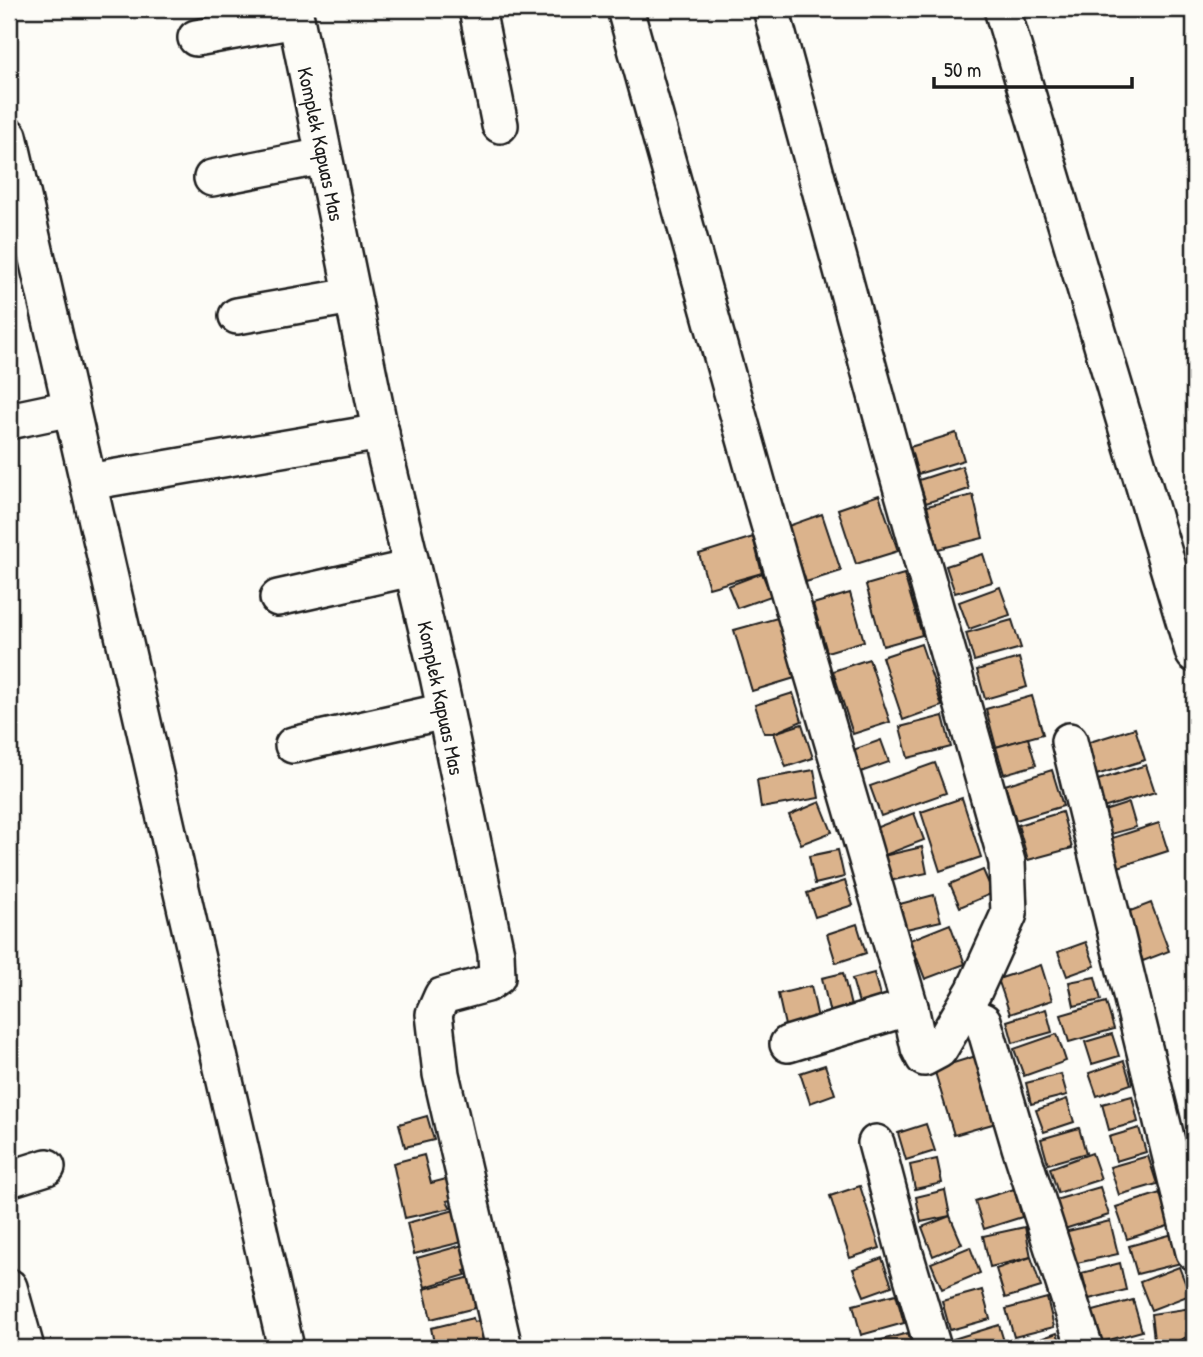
<svg xmlns="http://www.w3.org/2000/svg" width="1203" height="1357" font-family="'Patrick Hand',sans-serif">
	<rect width="100%" height="100%" fill="#fdfcf7"/>
	<filter id="ink" filterUnits="userSpaceOnUse"><feTurbulence type="fractalNoise" baseFrequency=".0143" numOctaves="2"/><feDisplacementMap in="SourceGraphic" scale="14" xChannelSelector="R" yChannelSelector="G"/><feConvolveMatrix kernelMatrix="1 2 1 2 8 2 1 2 1" color-interpolation-filters="sRGB"/></filter>
	<g filter="url(#ink)">
		<!-- building -->
		<g fill="#dbb38c" stroke="#1c1c1c" stroke-width="2">
			<polygon points="956,433 964,460 918,474 910,447"/>
			<polygon points="962,466 969,489 926,503 919,480"/>
			<polygon points="879,495 898,551 856,564 838,509"/>
			<polygon points="973,495 983,538 938,549 927,506"/>
			<polygon points="822,514 841,571 806,582 788,526"/>
			<polygon points="753,537 762,573 709,588 699,554"/>
			<polygon points="983,554 992,582 955,593 946,566"/>
			<polygon points="762,573 771,596 737,608 728,586"/>
			<polygon points="904,574 922,635 883,646 866,585"/>
			<polygon points="1000,587 1010,615 969,629 959,602"/>
			<polygon points="850,593 864,641 827,652 813,604"/>
			<polygon points="781,617 798,677 752,691 734,630"/>
			<polygon points="1012,620 1021,648 974,661 966,633"/>
			<polygon points="921,644 942,706 903,720 882,657"/>
			<polygon points="1019,658 1027,687 985,699 977,670"/>
			<polygon points="869,659 890,722 853,734 833,671"/>
			<polygon points="793,693 802,721 774,733 764,733 755,705"/>
			<polygon points="1032,696 1043,734 996,747 986,709"/>
			<polygon points="943,716 951,747 908,758 900,727"/>
			<polygon points="802,724 813,758 786,767 774,733"/>
			<polygon points="1135,728 1145,760 1090,777 1080,745"/>
			<polygon points="1028,738 1036,765 1004,774 996,747"/>
			<polygon points="881,740 889,762 858,773 850,751"/>
			<polygon points="935,763 946,793 881,816 870,786"/>
			<polygon points="1146,765 1155,792 1103,808 1095,781"/>
			<polygon points="814,770 819,798 761,808 757,780"/>
			<polygon points="1052,770 1063,806 1016,820 1005,785"/>
			<polygon points="962,798 981,857 940,871 921,812"/>
			<polygon points="820,802 832,832 801,844 789,815"/>
			<polygon points="1129,803 1136,827 1104,836 1098,813"/>
			<polygon points="1062,812 1072,848 1028,860 1018,825"/>
			<polygon points="914,813 924,840 885,855 875,828"/>
			<polygon points="1159,823 1168,851 1112,869 1103,841"/>
			<polygon points="922,847 927,873 884,882 879,857"/>
			<polygon points="838,850 844,877 815,884 809,856"/>
			<polygon points="983,870 993,893 960,907 950,884"/>
			<polygon points="845,881 853,905 815,917 807,893"/>
			<polygon points="934,895 941,921 902,930 896,905"/>
			<polygon points="1151,903 1169,951 1143,961 1125,913"/>
			<polygon points="857,924 866,953 836,963 827,934"/>
			<polygon points="950,924 965,964 925,979 910,940"/>
			<polygon points="1086,942 1095,966 1067,976 1058,952"/>
			<polygon points="1041,965 1052,1000 1010,1014 998,979"/>
			<polygon points="843,973 854,1019 832,1023 822,978"/>
			<polygon points="874,973 884,1011 863,1017 852,979"/>
			<polygon points="1095,977 1101,1000 1074,1006 1069,982"/>
			<polygon points="811,986 819,1023 786,1030 778,994"/>
			<polygon points="1106,1002 1114,1029 1069,1042 1061,1015"/>
			<polygon points="1046,1009 1052,1032 1013,1043 1007,1021"/>
			<polygon points="1057,1034 1066,1061 1024,1076 1014,1049"/>
			<polygon points="1112,1034 1119,1056 1092,1064 1085,1042"/>
			<polygon points="976,1056 996,1123 954,1135 934,1069"/>
			<polygon points="1124,1061 1131,1084 1097,1096 1089,1073"/>
			<polygon points="825,1065 835,1094 810,1103 800,1073"/>
			<polygon points="1061,1074 1067,1095 1031,1104 1026,1083"/>
			<polygon points="1132,1096 1138,1122 1109,1130 1102,1104"/>
			<polygon points="1067,1099 1074,1122 1044,1132 1036,1110"/>
			<polygon points="427,1116 434,1140 405,1147 399,1124"/>
			<polygon points="926,1124 935,1151 906,1160 898,1133"/>
			<polygon points="1079,1128 1086,1153 1048,1164 1041,1139"/>
			<polygon points="1139,1128 1146,1152 1116,1161 1109,1137"/>
			<polygon points="1092,1153 1101,1179 1058,1193 1050,1168"/>
			<polygon points="424,1155 431,1183 450,1178 455,1199 447,1201 451,1208 405,1218 393,1163"/>
			<polygon points="1148,1156 1157,1184 1119,1195 1110,1167"/>
			<polygon points="937,1159 942,1183 915,1189 910,1165"/>
			<polygon points="860,1186 880,1248 850,1258 830,1196"/>
			<polygon points="1100,1187 1109,1215 1061,1230 1052,1201"/>
			<polygon points="1014,1189 1022,1217 984,1229 975,1201"/>
			<polygon points="945,1190 950,1216 921,1222 916,1197"/>
			<polygon points="1160,1193 1171,1225 1127,1239 1116,1207"/>
			<polygon points="462,1208 470,1240 414,1254 407,1223"/>
			<polygon points="950,1216 962,1244 933,1256 922,1227"/>
			<polygon points="1110,1221 1118,1254 1072,1264 1064,1232"/>
			<polygon points="1025,1227 1031,1257 990,1267 983,1236"/>
			<polygon points="1173,1234 1181,1263 1137,1274 1129,1246"/>
			<polygon points="470,1243 477,1267 464,1271 466,1275 425,1287 417,1258"/>
			<polygon points="970,1247 980,1273 942,1289 931,1263"/>
			<polygon points="1031,1257 1041,1287 1005,1298 996,1269"/>
			<polygon points="882,1258 892,1286 864,1296 853,1269"/>
			<polygon points="1120,1263 1126,1290 1089,1299 1082,1273"/>
			<polygon points="1179,1267 1190,1295 1151,1310 1140,1282"/>
			<polygon points="479,1275 487,1305 431,1319 424,1289"/>
			<polygon points="982,1290 990,1319 950,1330 942,1301"/>
			<polygon points="896,1294 904,1323 861,1335 853,1305"/>
			<polygon points="1047,1298 1054,1327 1014,1337 1006,1309"/>
			<polygon points="1133,1300 1142,1331 1098,1343 1090,1312"/>
			<polygon points="1191,1308 1194,1316 1194,1334 1162,1348 1155,1348 1151,1314"/>
			<polygon points="473,1318 474,1322 487,1319 487,1348 435,1348 431,1328"/>
			<polygon points="999,1325 1006,1348 950,1348 947,1341"/>
			<polygon points="908,1333 912,1348 867,1348 866,1344"/>
			<polygon points="1057,1333 1063,1348 1021,1348 1020,1346"/>
			<polygon points="1141,1337 1145,1348 1102,1348"/>
		</g>
		<g fill="none" stroke-linecap="round" stroke-linejoin="round">
			<defs>
				<g id="minor">
					<polyline points="294,9 385,454 438,676 496,953 497,977 487,984 442,996 434,1014 441,1074 504,1348"/>
					<polyline points="477,9 500,125"/>
					<polyline points="625,9 764,507 910,1007 919,1048 924,1058 939,1050 974,991 1009,914 1007,862 895,465 771,9"/>
					<polyline points="1002,9 1194,654"/>
					<polyline points="196,38 296,20"/>
					<polyline points="9,136 286,1348"/>
					<polyline points="212,178 324,156"/>
					<polyline points="237,316 352,296"/>
					<polyline points="9,421 71,408"/>
					<polyline points="88,482 381,432"/>
					<polyline points="278,598 412,568"/>
					<polyline points="1069,741 1194,1252"/>
					<polyline points="293,745 445,711"/>
					<polyline points="983,1021 1020,1147 1085,1348"/>
					<polyline points="788,1044 910,1007"/>
					<polyline points="876,1143 906,1257 933,1348"/>
					<polyline points="9,1179 47,1167"/>
					<polyline points="9,1287 26,1348"/>
				</g>
			</defs>
			<!-- minor casing -->
			<use href="#minor" stroke="#1c1c1c" stroke-width="40"/>
			<!-- minor -->
			<use href="#minor" stroke="#fdfcf7" stroke-width="35"/>
		</g>
	</g>
	<g text-anchor="middle" dominant-baseline="central" stroke-width="5" stroke-linejoin="round" paint-order="stroke">
		<!-- street labels -->
		<g font-size="21" fill="#1c1c1c" stroke="#fdfcf7">
			<text transform="translate(321 144) rotate(78)">Komplek Kapuas Mas</text>
			<text transform="translate(441 698) rotate(78)">Komplek Kapuas Mas</text>
		</g>
	</g>
	<!-- margin -->
	<rect width="1203" height="1357" fill="none" stroke="#fdfcf7" stroke-width="35"/>
	<rect x="18" y="18" width="1168" height="1322" fill="none" stroke="#1c1c1c" stroke-width="2.5" filter="url(#ink)"/>
	<!-- scale -->
	<path d="M934 77v10h198v-10" fill="none" stroke="#1c1c1c" stroke-width="3.5"/>
	<text x="944" y="77" font-size="21" fill="#1c1c1c" stroke="#fdfcf7" stroke-width="5" paint-order="stroke">50 m</text>
</svg>
